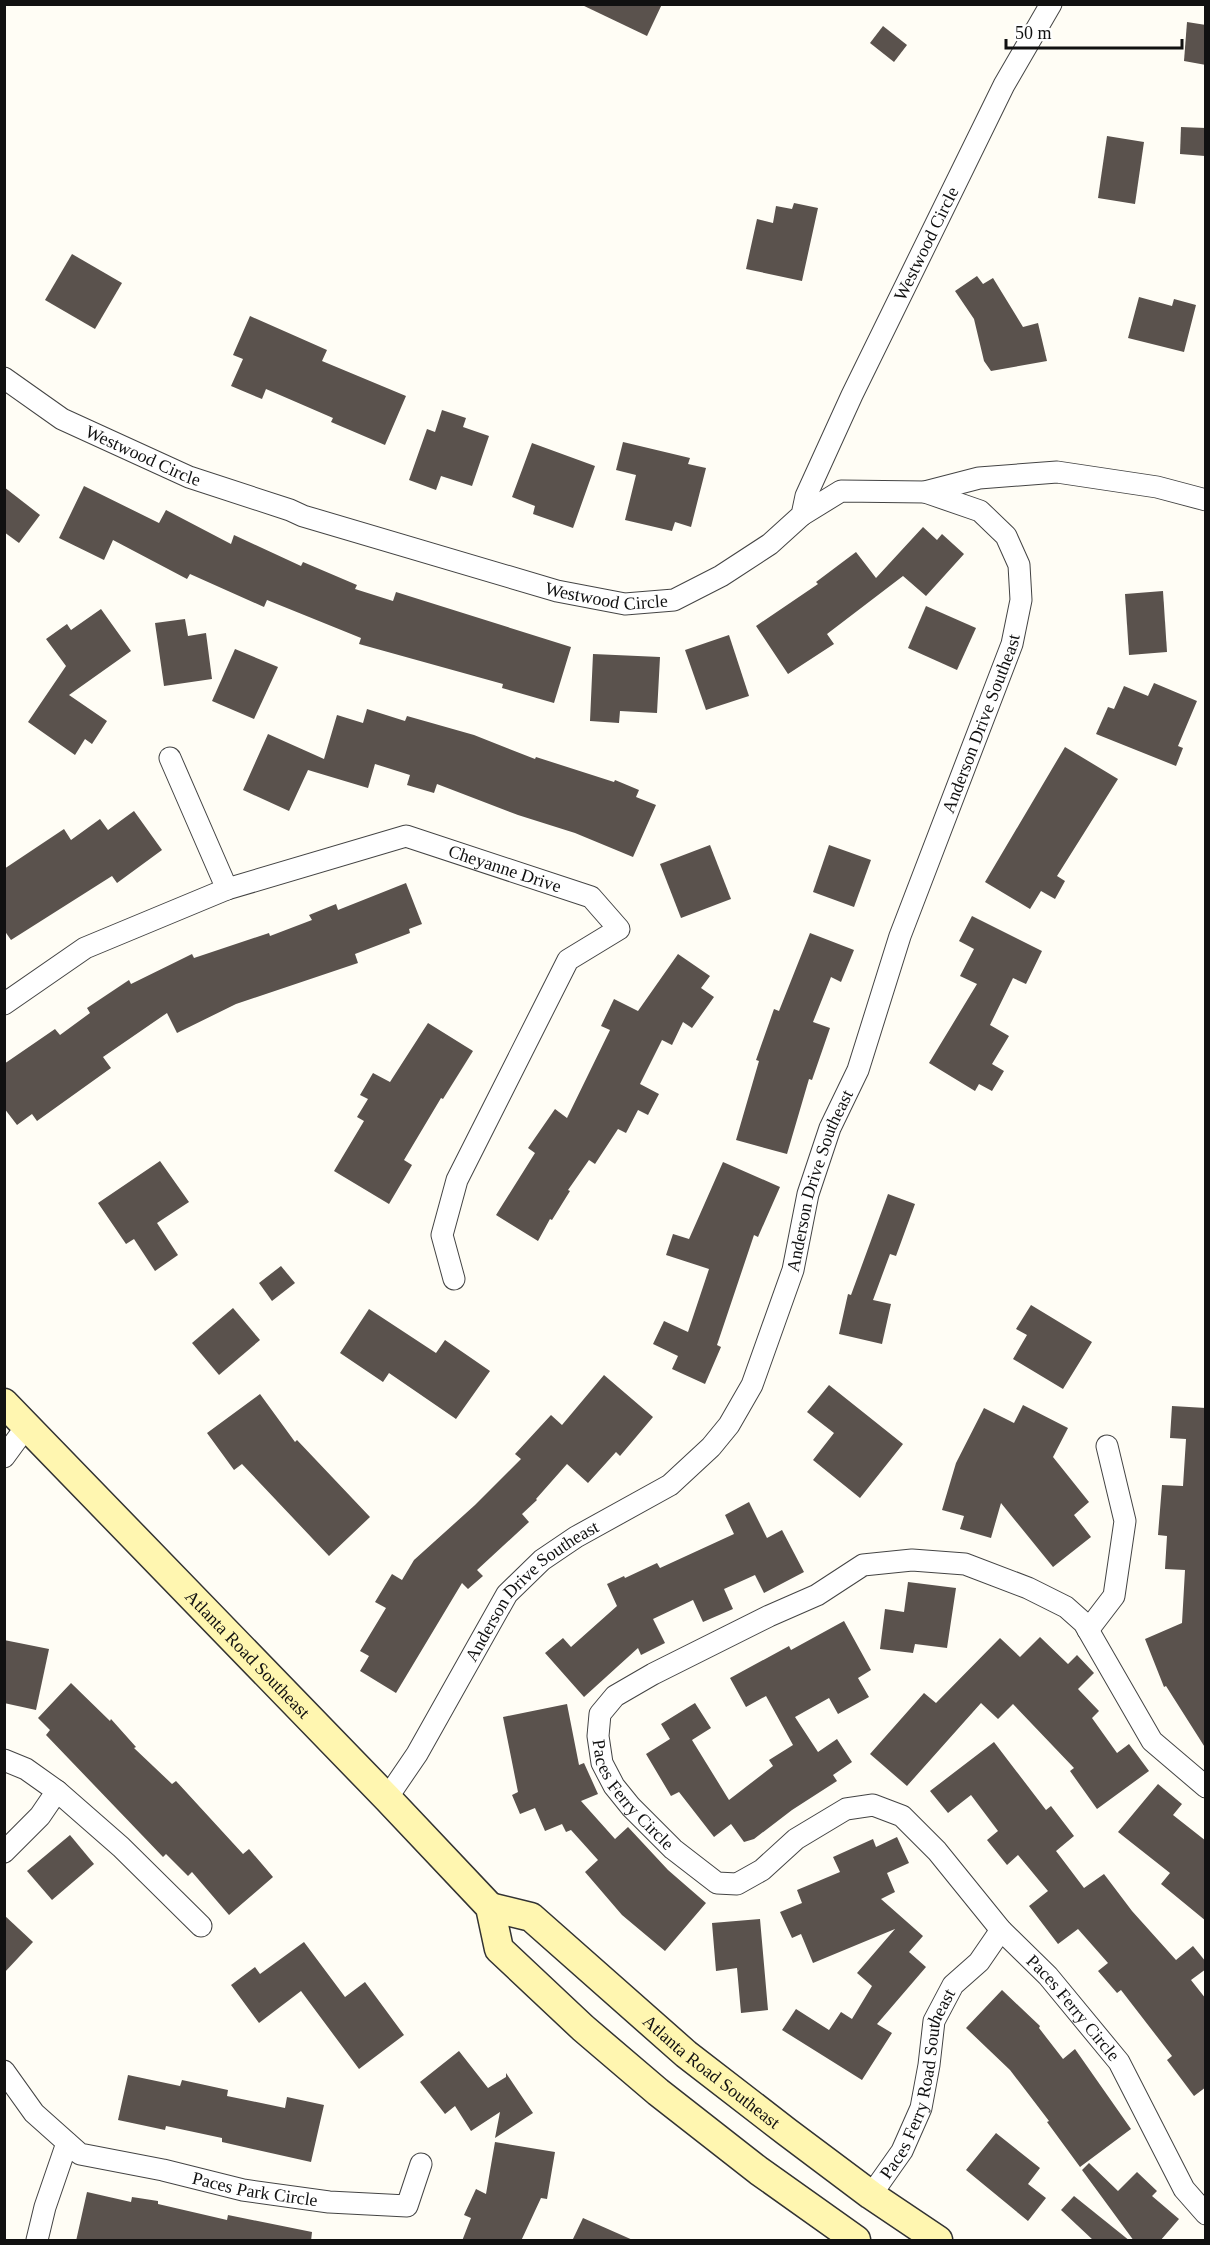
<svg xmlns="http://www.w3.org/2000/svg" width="1210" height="2245" font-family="Georgia,serif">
	<rect width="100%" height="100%" fill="#fffdf5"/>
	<!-- building -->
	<g fill="#5a524d">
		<polygon points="580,4 662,4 647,36"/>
		<polygon points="1187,22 1206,25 1206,65 1184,61"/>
		<polygon points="883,26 907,45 894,62 870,43"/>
		<polygon points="1181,127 1206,128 1205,156 1180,154"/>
		<polygon points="1107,136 1144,142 1135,204 1098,198"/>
		<polygon points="794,203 818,208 802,281 746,269 757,219 773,223 776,206 792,209"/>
		<polygon points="72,254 122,283 95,329 45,300"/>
		<polygon points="977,276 983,284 993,278 1023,327 1038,323 1047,361 991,371 984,361 974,319 955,291"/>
		<polygon points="1139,297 1172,306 1174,299 1196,305 1184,352 1128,338"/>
		<polygon points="250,316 327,350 322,361 406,396 385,445 331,422 333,418 266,389 262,399 231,386 243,359 233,355"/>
		<polygon points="442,410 466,418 463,427 489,436 472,486 441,476 436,490 409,480 427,429 435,432"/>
		<polygon points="623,442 690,458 688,464 706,468 691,527 675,522 672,531 625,520 636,475 616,470"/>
		<polygon points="532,443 595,466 573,528 533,514 535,506 512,497"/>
		<polygon points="84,486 159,523 166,510 231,544 234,535 301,566 303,562 357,585 355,589 393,601 396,592 571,647 554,703 502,688 503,684 359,644 361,638 267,600 264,607 190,574 187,579 113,540 104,560 59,538"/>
		<polygon points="4,487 40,515 19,543 4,532"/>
		<polygon points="923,527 937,540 942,534 964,554 926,596 903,576 827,634 834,644 788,674 756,626 818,584 816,582 856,552 876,578"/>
		<polygon points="1163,591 1167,652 1129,655 1125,594"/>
		<polygon points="926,606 976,628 957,670 908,648"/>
		<polygon points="101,609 131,651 69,695 107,721 92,744 85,739 75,755 28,722 66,666 46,639 67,624 71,630"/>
		<polygon points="185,619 188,636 206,633 212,679 164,686 155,623"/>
		<polygon points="729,635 749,696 706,710 685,650"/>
		<polygon points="235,649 278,667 254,719 212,701"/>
		<polygon points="593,654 660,657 657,713 620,711 619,723 590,721"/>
		<polygon points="1154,683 1197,701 1178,746 1183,748 1176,766 1096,734 1108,707 1114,709 1124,686 1148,696"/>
		<polygon points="367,709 405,721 407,716 474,735 535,759 536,757 614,782 615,780 639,790 636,797 656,805 633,857 575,833 518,815 437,784 434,793 407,785 410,775 375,764 368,788 308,770 289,811 243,790 268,734 324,759 337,715 363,723"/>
		<polygon points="1065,747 1118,779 1057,876 1065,881 1055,899 1041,891 1030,909 985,882"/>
		<polygon points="134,811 162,850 117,883 112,876 11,940 4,930 4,869 64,829 71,840 100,819 108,830"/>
		<polygon points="710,845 731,899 681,918 660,864"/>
		<polygon points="829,845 871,860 854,907 813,892"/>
		<polygon points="406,883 422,924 409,929 410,933 355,954 358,963 236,1004 177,1033 167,1013 103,1057 111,1068 37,1121 32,1114 17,1125 4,1108 4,1064 55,1029 60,1035 90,1013 87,1008 129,980 131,984 192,954 194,958 269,933 270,936 312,920 309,915 336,904 338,910"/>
		<polygon points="972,916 1042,951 1026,984 1013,978 990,1025 1009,1036 992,1064 1004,1071 992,1091 979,1084 975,1091 929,1063 977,984 960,976 974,949 959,941"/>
		<polygon points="810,933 854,950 841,982 831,977 813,1022 830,1028 812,1080 809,1079 787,1154 736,1140 759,1061 756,1060 774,1009 779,1011"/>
		<polygon points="678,954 710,976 701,988 714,997 692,1028 683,1022 672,1045 662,1040 640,1084 659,1094 648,1115 638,1110 626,1133 618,1129 595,1164 589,1160 568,1190 570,1191 552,1220 550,1219 538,1241 496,1215 535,1153 528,1148 555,1109 567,1118 610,1030 601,1026 614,999 638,1011"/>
		<polygon points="428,1023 473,1051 443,1099 441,1098 404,1160 412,1165 389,1204 334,1171 364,1121 357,1117 368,1099 360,1095 373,1073 390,1082"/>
		<polygon points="160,1161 189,1202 157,1223 178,1255 155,1271 134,1239 126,1244 98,1203"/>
		<polygon points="723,1162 780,1187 758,1237 754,1235 717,1345 721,1347 705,1384 672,1369 678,1356 653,1344 664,1321 688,1332 709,1269 666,1255 673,1234 689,1239"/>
		<polygon points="888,1194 915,1204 896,1256 890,1254 873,1300 891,1304 882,1344 839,1334 848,1294 851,1295"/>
		<polygon points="281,1266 295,1283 272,1301 259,1283"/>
		<polygon points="1031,1305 1092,1342 1063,1389 1013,1359 1027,1335 1016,1329"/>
		<polygon points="233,1308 260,1340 219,1375 192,1343"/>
		<polygon points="369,1309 436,1353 445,1340 490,1371 456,1419 389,1373 383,1382 340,1353"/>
		<polygon points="604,1375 653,1417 620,1456 616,1452 588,1483 567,1464 536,1499 537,1500 522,1514 529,1522 477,1570 483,1576 468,1589 462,1583 396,1693 360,1671 369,1656 360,1651 386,1608 375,1602 392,1574 402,1580 414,1560 475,1505 521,1459 515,1454 551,1415 562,1425"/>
		<polygon points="829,1385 903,1444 860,1498 813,1460 834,1433 807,1412"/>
		<polygon points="260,1394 295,1442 297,1440 370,1517 329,1556 242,1464 234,1470 207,1433"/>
		<polygon points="1023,1405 1068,1428 1053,1457 1089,1502 1074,1515 1091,1537 1053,1567 1001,1503 991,1538 960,1529 964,1516 942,1510 956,1463 984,1408 1014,1423"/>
		<polygon points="1172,1406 1206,1408 1206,1749 1166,1686 1164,1687 1145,1639 1182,1623 1185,1570 1165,1569 1167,1536 1158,1535 1162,1485 1183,1486 1186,1439 1170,1438"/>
		<polygon points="749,1502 767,1538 782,1530 804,1572 764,1593 755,1575 724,1589 733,1609 703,1622 693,1600 653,1619 665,1643 641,1655 638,1648 584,1697 545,1653 563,1638 571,1647 617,1606 607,1584 624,1576 625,1578 657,1563 660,1568 734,1534 725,1515"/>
		<polygon points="908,1582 956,1588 947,1648 915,1644 913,1653 880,1649 885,1609 904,1612"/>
		<polygon points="844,1621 871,1670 858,1678 869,1697 838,1714 829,1698 795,1717 818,1752 837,1739 852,1762 833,1775 837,1781 792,1810 754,1839 744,1842 731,1824 714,1837 679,1792 671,1796 646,1754 670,1739 661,1724 695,1703 711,1728 692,1740 729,1800 773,1766 769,1760 793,1745 766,1696 746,1707 730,1678 789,1646 791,1650"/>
		<polygon points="1040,1637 1068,1664 1077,1655 1094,1673 1078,1689 1099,1711 1092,1718 1117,1753 1129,1744 1149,1771 1097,1809 1070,1771 1074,1768 1013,1704 998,1719 981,1703 907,1786 870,1754 924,1693 936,1703 1000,1638 1020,1657"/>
		<polygon points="4,1640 49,1649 36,1710 4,1703"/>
		<polygon points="71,1683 110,1721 111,1719 136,1747 134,1748 172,1784 176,1781 243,1854 249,1849 273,1877 229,1915 192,1872 188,1876 166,1854 163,1857 46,1735 50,1730 38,1718"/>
		<polygon points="567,1704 579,1765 584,1763 598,1794 581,1801 615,1839 628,1827 668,1870 706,1903 665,1951 622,1915 585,1872 598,1860 571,1830 566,1832 562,1824 545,1831 535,1808 520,1814 512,1795 518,1792 503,1717"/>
		<polygon points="994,1742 1046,1810 1051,1806 1074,1836 1056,1851 1084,1888 1104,1874 1132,1911 1176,1960 1193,1946 1206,1962 1206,1969 1191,1980 1206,1999 1206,2087 1194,2096 1167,2060 1172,2056 1121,1990 1117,1993 1098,1971 1108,1963 1078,1929 1058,1944 1029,1906 1048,1891 1018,1855 1007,1865 987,1840 998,1831 971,1795 948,1813 930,1791"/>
		<polygon points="1158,1784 1182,1804 1173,1815 1206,1841 1206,1921 1161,1884 1170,1873 1118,1832"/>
		<polygon points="70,1835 94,1864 52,1900 27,1871"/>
		<polygon points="897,1837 909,1863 887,1873 895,1892 881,1899 923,1936 909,1952 926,1967 877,2024 892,2033 862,2080 782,2030 796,2009 829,2030 841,2012 852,2019 872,1986 857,1973 895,1929 813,1963 801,1934 792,1938 780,1912 802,1903 797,1890 840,1872 833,1857 873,1839 876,1847"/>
		<polygon points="4,1915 33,1942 4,1973"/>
		<polygon points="760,1919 768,2010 741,2013 737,1968 716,1971 712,1923"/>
		<polygon points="304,1942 345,1997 365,1982 404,2035 359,2069 301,1991 259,2023 231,1985 255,1967 260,1974"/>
		<polygon points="1002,1990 1040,2026 1039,2028 1063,2059 1075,2049 1131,2129 1080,2167 1047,2122 1049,2121 1010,2070 966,2028"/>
		<polygon points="459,2051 488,2088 506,2077 506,2073 533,2113 495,2138 500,2112 471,2131 455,2106 445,2114 420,2082"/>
		<polygon points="128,2075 180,2086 182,2080 228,2090 227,2096 285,2108 287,2097 324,2105 311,2162 222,2142 222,2138 166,2126 165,2130 118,2120"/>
		<polygon points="996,2133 1040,2168 1028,2184 1046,2198 1028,2221 966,2170"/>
		<polygon points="495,2142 555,2152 547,2199 541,2198 521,2241 462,2241 471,2218 464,2215 476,2189 486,2194"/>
		<polygon points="1089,2163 1118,2191 1137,2172 1157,2191 1152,2196 1179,2219 1160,2241 1134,2241 1082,2170"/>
		<polygon points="87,2192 131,2202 132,2197 158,2201 158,2204 227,2220 228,2215 312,2232 311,2241 76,2241"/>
		<polygon points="1074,2196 1130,2241 1094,2241 1061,2210"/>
		<polygon points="583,2218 635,2241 572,2241"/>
	</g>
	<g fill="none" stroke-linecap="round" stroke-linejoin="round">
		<defs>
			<g id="minor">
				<path id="s1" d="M4 378 62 419 189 477 290 510 303 516 557 591 625 604 674 600 721 576 770 544 802 515 806 496 852 395 1004 85 1051 4"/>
				<polyline points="802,515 841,491 925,492 979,478 1057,472 1157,487 1206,500"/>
				<polyline points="170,758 227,889"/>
				<path id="s2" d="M4 1004 85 948 227 889 406 836 591 897 619 929 568 960 457 1180 442 1235 454 1279"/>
				<polyline points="4,1457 26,1427"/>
				<polyline points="1088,1630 1114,1596 1125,1521 1107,1446"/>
				<polyline points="4,1760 26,1769 57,1791 40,1816 4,1852"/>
				<path id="s3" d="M1206 1787 1152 1741 1084 1623 1066 1607 1028 1588 965 1564 912 1560 863 1565 817 1595 769 1616 653 1674 615 1696 600 1714 598 1736 602 1763 614 1786 631 1807 673 1849 717 1883 737 1884 762 1870 796 1839 846 1809 873 1805 902 1816 937 1851 1001 1930 1048 1976 1119 2062 1184 2189 1206 2214"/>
				<polyline points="57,1791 121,1847 201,1926"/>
				<path id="s4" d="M387 1798 417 1754 507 1594 542 1560 576 1537 670 1485 711 1447 729 1425 752 1385 793 1270 808 1194 830 1128 858 1070 900 936 1012 644 1021 600 1019 565 1006 536 980 511 925 492"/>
				<path id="s5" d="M4 2071 34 2113 80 2154 163 2170 243 2190 329 2202 407 2206 421 2164"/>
				<path id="s6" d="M871 2195 902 2151 921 2108 929 2065 934 2021 953 1985 979 1962 1001 1930"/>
				<polyline points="37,2240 45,2207 67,2143"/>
			</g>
			<g id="secondary">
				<path id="s7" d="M4 1403 387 1798 490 1907 499 1949 583 2028 658 2092 759 2171 856 2240"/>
				<path id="s8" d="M490 1907 531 1917 686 2054 787 2132 871 2195 938 2240"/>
			</g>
		</defs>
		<!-- minor casing -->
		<use href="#minor" stroke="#444" stroke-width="23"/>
		<!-- secondary casing -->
		<use href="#secondary" stroke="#333" stroke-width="31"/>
		<!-- minor -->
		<use href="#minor" stroke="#fff" stroke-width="21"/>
		<!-- secondary -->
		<use href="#secondary" stroke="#fff6b0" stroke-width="28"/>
	</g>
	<g text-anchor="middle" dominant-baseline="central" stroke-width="6" stroke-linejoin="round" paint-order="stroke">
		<!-- street labels -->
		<g font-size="18" fill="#111" stroke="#fff">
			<text stroke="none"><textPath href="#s1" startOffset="1168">Westwood Circle</textPath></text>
			<text stroke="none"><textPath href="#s1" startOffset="160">Westwood Circle</textPath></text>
			<text stroke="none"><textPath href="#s1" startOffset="646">Westwood Circle</textPath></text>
			<text stroke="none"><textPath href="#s4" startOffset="1266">Anderson Drive Southeast</textPath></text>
			<text stroke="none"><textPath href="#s2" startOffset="543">Cheyanne Drive</textPath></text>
			<text stroke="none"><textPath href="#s4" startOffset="780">Anderson Drive Southeast</textPath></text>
			<text stroke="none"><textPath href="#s4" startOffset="256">Anderson Drive Southeast</textPath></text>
			<text stroke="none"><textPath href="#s7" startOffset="350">Atlanta Road Southeast</textPath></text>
			<text stroke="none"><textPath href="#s3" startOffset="840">Paces Ferry Circle</textPath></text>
			<text stroke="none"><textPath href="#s3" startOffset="1434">Paces Ferry Circle</textPath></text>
			<text stroke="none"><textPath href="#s8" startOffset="280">Atlanta Road Southeast</textPath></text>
			<text stroke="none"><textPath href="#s6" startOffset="123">Paces Ferry Road Southeast</textPath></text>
			<text stroke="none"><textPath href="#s5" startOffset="292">Paces Park Circle</textPath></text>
		</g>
	</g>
	<!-- border -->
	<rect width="1210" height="2245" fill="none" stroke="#111111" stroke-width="12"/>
	<!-- scale -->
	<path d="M1006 39v9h176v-9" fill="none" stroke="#111111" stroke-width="3"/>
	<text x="1015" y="39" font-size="18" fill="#111111" stroke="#ffffff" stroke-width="4.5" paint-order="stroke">50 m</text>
</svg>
